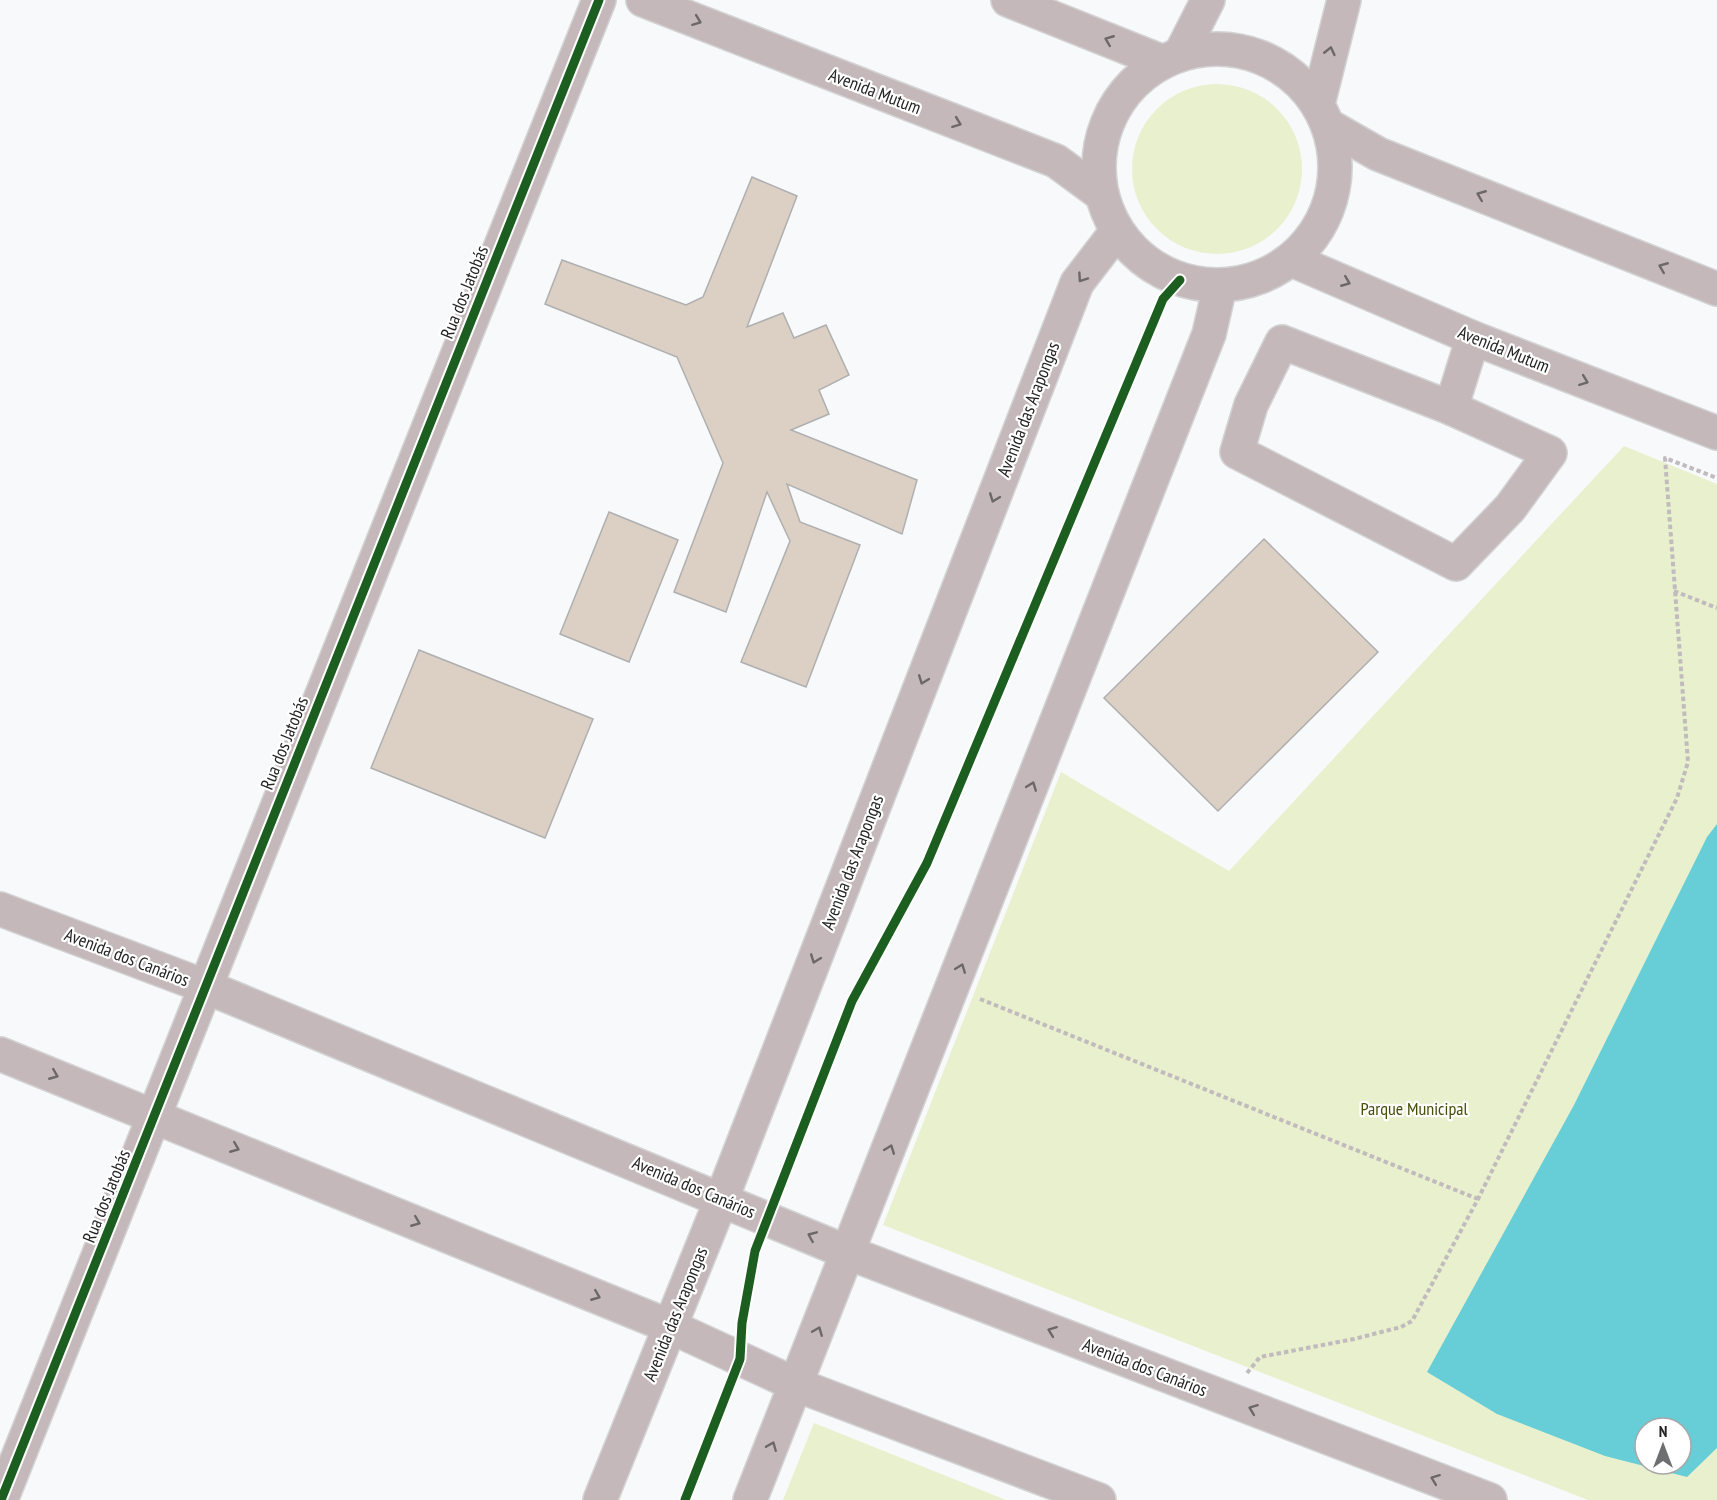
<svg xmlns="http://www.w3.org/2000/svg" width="1717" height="1500" font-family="'PT Sans Narrow',sans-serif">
	<rect width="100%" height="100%" fill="#f8f9fb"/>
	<!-- green -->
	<g fill="#e9f0ce" fill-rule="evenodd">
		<circle cx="1217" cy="169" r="85"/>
		<path d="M1624 446 1717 484V1500H1588L883 1225 1061 772 1229 871ZM1645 1428H1681V1464H1645Z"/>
		<polygon points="814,1423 1006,1500 783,1500"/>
	</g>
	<!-- water -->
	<path fill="#67ced7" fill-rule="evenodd" d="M1717 824V1448L1687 1477 1605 1456 1497 1414 1427 1372 1574 1105 1707 837ZM1645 1428H1681V1464H1645Z"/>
	<!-- building -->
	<g fill="#dbd0c3" stroke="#afafb0" stroke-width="1.5">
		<polygon points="752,177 797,196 747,327 783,313 794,338 826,325 849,375 819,390 829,414 791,430 917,480 902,534 787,484 800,522 860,545 806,687 741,662 790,541 767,492 726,612 674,592 723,463 677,357 545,304 562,260 686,305 703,297"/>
		<polygon points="609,512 678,540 629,662 560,634"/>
		<polygon points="1264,539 1378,652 1218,811 1104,698"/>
		<polygon points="419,650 593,719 545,838 371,768"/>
	</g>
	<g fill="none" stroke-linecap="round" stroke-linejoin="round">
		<defs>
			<g id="minor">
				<polyline points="643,0 1056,161 1101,194"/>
				<polyline points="1008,0 1163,62"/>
				<circle cx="1217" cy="167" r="118"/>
				<polyline points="1180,55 1208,0"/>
				<polyline points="1318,104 1344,0"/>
				<polyline points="1329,126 1378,154 1717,289"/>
				<polyline points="1292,260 1473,338 1717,433"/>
				<polygon points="1282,342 1451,408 1550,453 1510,508 1456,564 1237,452 1251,405"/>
				<polyline points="1451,408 1473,338"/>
				<polyline points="0,909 204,986 849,1253 1490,1500"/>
				<polyline points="0,1054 669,1326 797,1385 1099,1500"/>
				<polyline points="1,1500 599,0"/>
				<polyline points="600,1500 722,1198 1077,283 1117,231"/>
				<polyline points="750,1500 1209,334 1220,286"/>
			</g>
		</defs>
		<!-- minor casing -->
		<use href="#minor" stroke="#d3d3d4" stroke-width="36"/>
		<!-- path -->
		<g stroke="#c2bbbd" stroke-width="4" stroke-dasharray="4.5 3" stroke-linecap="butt">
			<polyline points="1674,591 1717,608"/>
			<polyline points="980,999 1478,1199"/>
			<polyline points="1247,1373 1260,1357 1354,1339 1401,1327 1412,1321 1478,1199 1677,798 1688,762 1665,458 1717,478"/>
		</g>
		<!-- minor -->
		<use href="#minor" stroke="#c4b8ba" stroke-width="33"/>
		<defs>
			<g id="cycleway">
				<polyline points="1,1500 599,0"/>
				<polyline points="685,1500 740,1359 742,1323 755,1251 852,1001 927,863 1163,299 1180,280"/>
			</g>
		</defs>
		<!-- cycleway casing -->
		<use href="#cycleway" stroke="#fff" stroke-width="13"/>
		<!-- cycleway -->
		<use href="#cycleway" stroke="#1b5e20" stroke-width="9"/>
	</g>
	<!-- one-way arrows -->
	<defs><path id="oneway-chevron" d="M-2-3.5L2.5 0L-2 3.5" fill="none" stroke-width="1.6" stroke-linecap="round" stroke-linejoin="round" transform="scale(1.5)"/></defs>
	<g stroke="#6c6768">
		<use href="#oneway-chevron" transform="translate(697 21) rotate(21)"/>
		<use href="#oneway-chevron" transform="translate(1109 40) rotate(-158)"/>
		<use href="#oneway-chevron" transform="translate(1330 51) rotate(-77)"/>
		<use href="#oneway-chevron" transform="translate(957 123) rotate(21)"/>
		<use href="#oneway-chevron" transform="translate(1481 195) rotate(-158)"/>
		<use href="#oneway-chevron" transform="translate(1663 267) rotate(-158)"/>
		<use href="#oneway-chevron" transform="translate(1082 278) rotate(124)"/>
		<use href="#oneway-chevron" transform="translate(1346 282) rotate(22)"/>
		<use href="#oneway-chevron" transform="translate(1584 381) rotate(21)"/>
		<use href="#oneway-chevron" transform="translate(994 498) rotate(111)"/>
		<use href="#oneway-chevron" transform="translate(923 680) rotate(111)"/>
		<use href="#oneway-chevron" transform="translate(1032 786) rotate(-69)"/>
		<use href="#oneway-chevron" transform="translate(815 959) rotate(111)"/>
		<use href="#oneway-chevron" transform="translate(961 968) rotate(-69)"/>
		<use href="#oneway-chevron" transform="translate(54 1075) rotate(22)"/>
		<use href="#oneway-chevron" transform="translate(235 1148) rotate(22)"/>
		<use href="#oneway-chevron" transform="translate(890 1149) rotate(-69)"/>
		<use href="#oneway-chevron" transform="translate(416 1222) rotate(22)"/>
		<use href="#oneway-chevron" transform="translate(812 1236) rotate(-157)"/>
		<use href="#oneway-chevron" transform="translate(596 1296) rotate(22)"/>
		<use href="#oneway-chevron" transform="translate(818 1331) rotate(-68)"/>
		<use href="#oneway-chevron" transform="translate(1052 1331) rotate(-159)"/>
		<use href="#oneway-chevron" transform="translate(1253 1409) rotate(-159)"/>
		<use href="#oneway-chevron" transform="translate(772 1446) rotate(-68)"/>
		<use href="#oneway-chevron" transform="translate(1435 1479) rotate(-159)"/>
	</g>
	<g text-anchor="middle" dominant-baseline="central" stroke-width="4.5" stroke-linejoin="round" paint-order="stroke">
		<!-- street labels -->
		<g font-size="18" fill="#242425" stroke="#fff">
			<text transform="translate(875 91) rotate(21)">Avenida Mutum</text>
			<text transform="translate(464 292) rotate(-68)">Rua dos Jatobás</text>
			<text transform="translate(1504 349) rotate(22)">Avenida Mutum</text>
			<text transform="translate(1028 409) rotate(-69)">Avenida das Arapongas</text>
			<text transform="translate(284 743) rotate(-68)">Rua dos Jatobás</text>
			<text transform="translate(852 862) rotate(-69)">Avenida das Arapongas</text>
			<text transform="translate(127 957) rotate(21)">Avenida dos Canários</text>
			<text transform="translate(694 1187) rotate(23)">Avenida dos Canários</text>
			<text transform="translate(106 1196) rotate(-68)">Rua dos Jatobás</text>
			<text transform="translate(675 1314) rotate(-68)">Avenida das Arapongas</text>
			<text transform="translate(1145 1367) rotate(21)">Avenida dos Canários</text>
		</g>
		<!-- park labels -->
		<g font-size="18" fill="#464e08" stroke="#fff">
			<text x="1414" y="1108">Parque Municipal</text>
		</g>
	</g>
	<!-- north arrow -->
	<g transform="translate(1663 1446)"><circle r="28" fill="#ffffff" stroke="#a7a7a8" stroke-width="1.5"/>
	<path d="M0-4.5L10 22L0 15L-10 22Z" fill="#6e6f70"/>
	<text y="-9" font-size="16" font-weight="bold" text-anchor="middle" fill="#242425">N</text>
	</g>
</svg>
